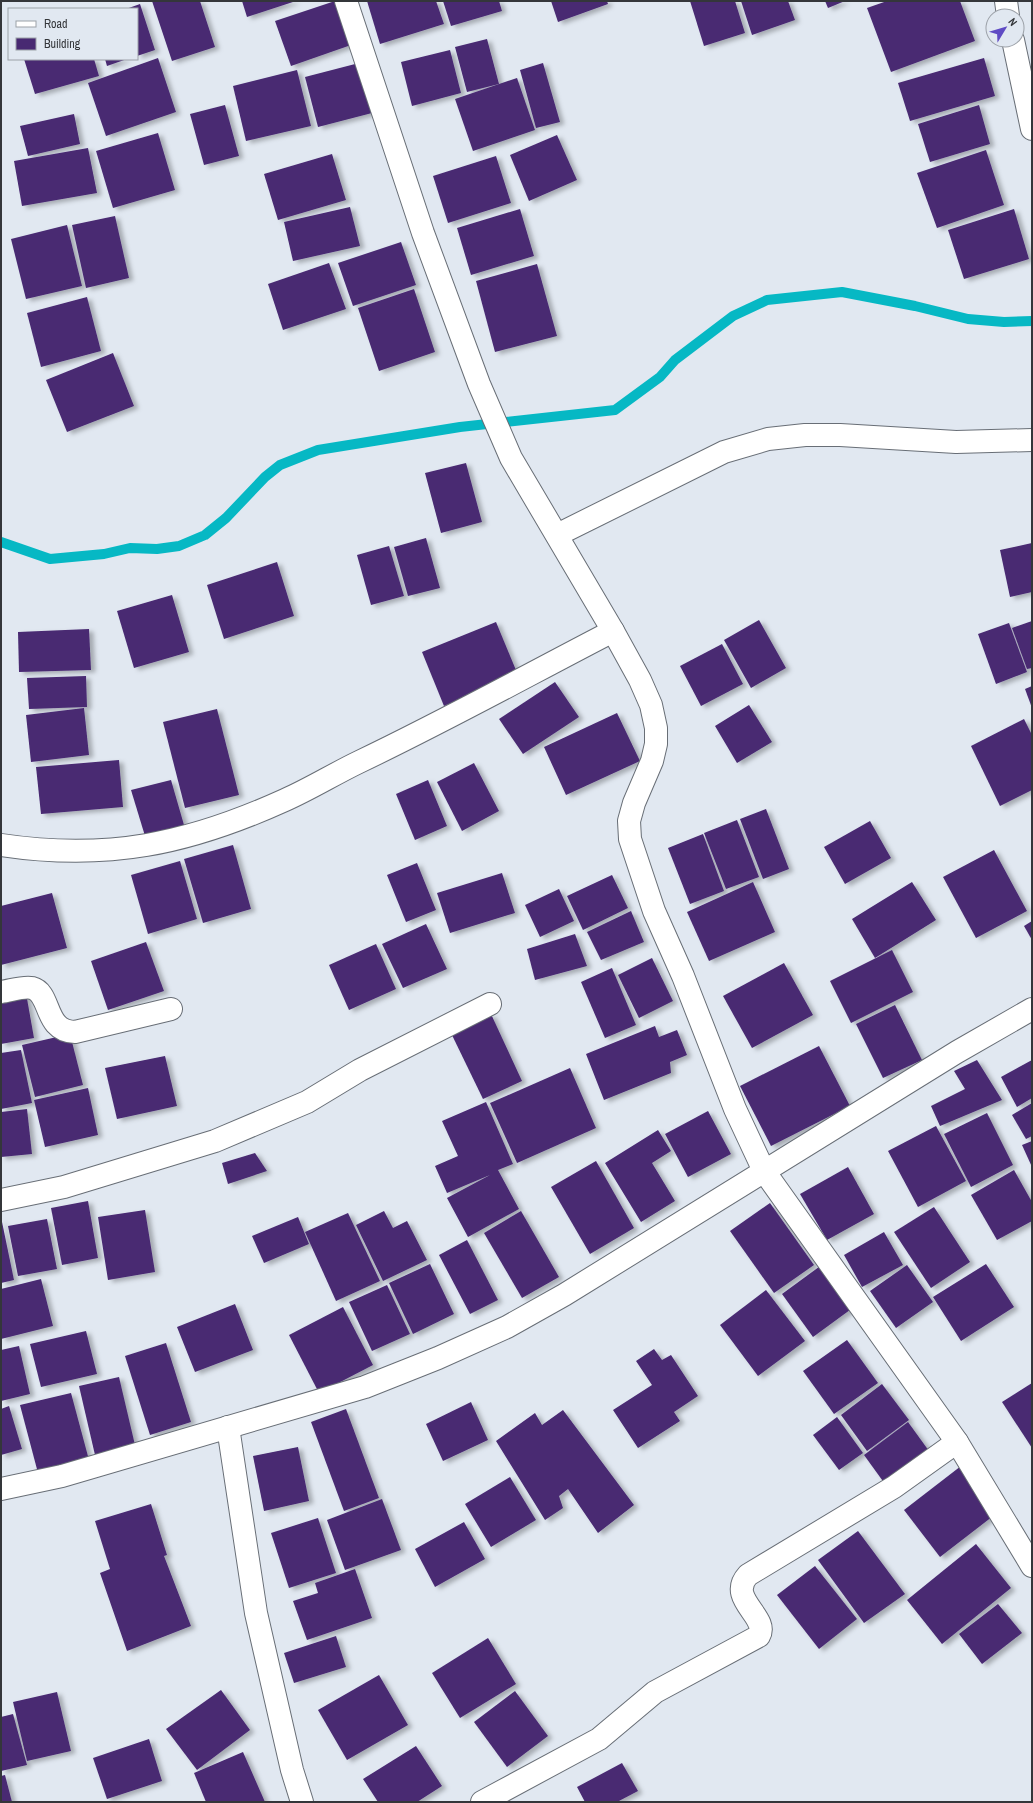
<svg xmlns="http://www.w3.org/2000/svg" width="1033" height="1803" font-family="'Archivo Narrow',sans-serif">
	<defs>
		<filter id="shadow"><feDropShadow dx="4.5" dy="2.5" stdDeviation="2" flood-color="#0004"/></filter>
	</defs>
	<rect width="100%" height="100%" fill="#e1e8f1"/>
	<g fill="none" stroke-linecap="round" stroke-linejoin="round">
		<!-- stream -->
		<polyline stroke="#06b8c4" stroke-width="10" points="1,542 50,559 104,554 130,548 157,549 179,546 205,535 226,518 265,477 280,465 318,450 460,427 615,410 660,377 675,360 733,316 767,300 842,292 915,306 968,319 1004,322 1032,321"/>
	</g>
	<!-- building -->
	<g fill="#482972" filter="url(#shadow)">
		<polygon points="152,1 200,1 215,47 172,61"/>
		<polygon points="242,1 296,1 247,17"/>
		<polygon points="335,1 351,45 291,66 275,21"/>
		<polygon points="367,1 436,1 444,24 380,44"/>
		<polygon points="443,1 499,1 502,11 451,26"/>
		<polygon points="551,1 607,1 608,4 558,22"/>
		<polygon points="690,1 735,1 745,33 704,46"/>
		<polygon points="741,1 788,1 795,20 752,35"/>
		<polygon points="825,1 845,1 828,8"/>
		<polygon points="887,1 960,1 975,41 891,72 867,8"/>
		<polygon points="140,4 155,50 137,56 137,9 126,9"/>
		<polygon points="487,39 499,84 467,92 455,47"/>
		<polygon points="450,50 461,93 412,106 401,62"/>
		<polygon points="158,58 176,112 106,136 88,83"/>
		<polygon points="984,58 995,96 910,121 898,83"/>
		<polygon points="24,59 94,59 99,76 35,94"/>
		<polygon points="105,59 127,59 107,66"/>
		<polygon points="359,63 372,113 318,127 305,77"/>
		<polygon points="543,63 560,122 536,128 520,70"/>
		<polygon points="297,70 311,126 246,141 233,86"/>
		<polygon points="517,78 535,130 473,151 455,99"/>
		<polygon points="225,105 239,156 204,165 190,114"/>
		<polygon points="979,105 990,144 930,162 918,124"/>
		<polygon points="74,114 80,144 28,156 20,126"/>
		<polygon points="158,133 175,190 113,208 96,151"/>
		<polygon points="557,135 577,180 529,201 510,155"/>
		<polygon points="88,148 97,193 22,206 14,161"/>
		<polygon points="986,150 1004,205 937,228 917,173"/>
		<polygon points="332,154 346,200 278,220 264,174"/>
		<polygon points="496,156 511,203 448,223 433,176"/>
		<polygon points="350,207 360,246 293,261 284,222"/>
		<polygon points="520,209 534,256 471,275 457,228"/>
		<polygon points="1014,209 1029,259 964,279 948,230"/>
		<polygon points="115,216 129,278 86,288 72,225"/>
		<polygon points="67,225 82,286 26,299 11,239"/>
		<polygon points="401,242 416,285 353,306 338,263"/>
		<polygon points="329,263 346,309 283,330 268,284"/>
		<polygon points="537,264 557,336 495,352 476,281"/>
		<polygon points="414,289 435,352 379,371 358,308"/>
		<polygon points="87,297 101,351 41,367 27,313"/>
		<polygon points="113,353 134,406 67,432 46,380"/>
		<polygon points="466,463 482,522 441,533 425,473"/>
		<polygon points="426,538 440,588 408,596 394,547"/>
		<polygon points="1032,543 1032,592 1010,597 1000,550"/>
		<polygon points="389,546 404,596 371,605 357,555"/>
		<polygon points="277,562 294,616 224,639 207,585"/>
		<polygon points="172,595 189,652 134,668 117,611"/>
		<polygon points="759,620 786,668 751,688 724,640"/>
		<polygon points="1032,621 1032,668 1027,669 1012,628"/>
		<polygon points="496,622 518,675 444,706 422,652"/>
		<polygon points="1009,623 1027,672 996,684 978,634"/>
		<polygon points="89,629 91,670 19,672 18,632"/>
		<polygon points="722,644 743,684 701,706 680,666"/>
		<polygon points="86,676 87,707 29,709 27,678"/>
		<polygon points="555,682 579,717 523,754 499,719"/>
		<polygon points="1032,686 1032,708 1025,689"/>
		<polygon points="749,705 772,742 737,763 715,726"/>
		<polygon points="84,708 89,755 31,762 26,715"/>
		<polygon points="217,709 239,795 185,808 163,722"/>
		<polygon points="617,713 640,761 566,795 544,747"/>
		<polygon points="1024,719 1032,735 1032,790 1000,806 971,746"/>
		<polygon points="119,760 123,807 41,814 36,767"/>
		<polygon points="474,763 499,811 462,831 437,782"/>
		<polygon points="171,780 184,825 145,836 131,790"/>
		<polygon points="428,780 447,826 415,840 396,794"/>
		<polygon points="766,809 789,869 763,879 740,819"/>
		<polygon points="737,820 759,877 726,889 704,833"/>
		<polygon points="870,821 891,858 845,884 824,847"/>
		<polygon points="703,834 724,891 690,904 668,848"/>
		<polygon points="233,845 251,909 203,923 184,859"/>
		<polygon points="994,850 1027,911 976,938 943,877"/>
		<polygon points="180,861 197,919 148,934 131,875"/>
		<polygon points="417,863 436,910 406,922 387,875"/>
		<polygon points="502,873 515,913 450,933 437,893"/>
		<polygon points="612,875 628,908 583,930 567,896"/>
		<polygon points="753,882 775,932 709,961 687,912"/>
		<polygon points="912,882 936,920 875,958 852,919"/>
		<polygon points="559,889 574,921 540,937 525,905"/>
		<polygon points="52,893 67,948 1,965 1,906"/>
		<polygon points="631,911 644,942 601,960 587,932"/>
		<polygon points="1032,921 1032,940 1024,926"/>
		<polygon points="426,924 447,969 403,988 382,944"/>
		<polygon points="575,934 587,966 535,980 527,949"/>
		<polygon points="146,942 164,991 108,1010 91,961"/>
		<polygon points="376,944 396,989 349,1010 329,965"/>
		<polygon points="892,950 913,992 851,1023 830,981"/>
		<polygon points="652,958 673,1001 639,1018 618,975"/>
		<polygon points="784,963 813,1015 752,1048 723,996"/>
		<polygon points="612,968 636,1025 605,1038 581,982"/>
		<polygon points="26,993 34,1038 1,1044 1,997"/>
		<polygon points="895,1005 922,1060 883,1078 856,1024"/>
		<polygon points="491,1014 522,1081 483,1099 451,1033"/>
		<polygon points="655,1026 659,1037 677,1030 687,1055 670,1062 671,1073 604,1100 586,1054"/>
		<polygon points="70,1034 83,1085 35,1097 22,1045"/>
		<polygon points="819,1046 850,1106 771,1146 740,1086"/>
		<polygon points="21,1050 32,1103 1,1109 1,1053"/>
		<polygon points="165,1056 177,1106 117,1119 105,1068"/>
		<polygon points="977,1060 1002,1100 940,1126 931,1106 965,1089 954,1071"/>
		<polygon points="1032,1060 1032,1098 1017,1107 1001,1077"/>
		<polygon points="570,1068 596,1128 517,1163 490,1103"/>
		<polygon points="88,1088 98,1135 45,1147 34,1100"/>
		<polygon points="486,1102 513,1164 498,1170 519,1209 468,1237 447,1198 490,1175 447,1193 435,1166 458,1156 442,1121"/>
		<polygon points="1032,1103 1032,1136 1026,1139 1012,1115"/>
		<polygon points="27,1109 32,1154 1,1157 1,1112"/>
		<polygon points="708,1111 731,1154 688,1177 665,1134"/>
		<polygon points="987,1113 1013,1165 971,1187 944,1134"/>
		<polygon points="936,1126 966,1181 918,1207 888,1151"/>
		<polygon points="658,1130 671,1151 652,1163 675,1201 641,1222 605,1163"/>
		<polygon points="1032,1141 1032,1167 1022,1145"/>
		<polygon points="255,1153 267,1171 228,1184 222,1163"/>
		<polygon points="596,1161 634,1228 590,1254 551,1187"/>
		<polygon points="848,1167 874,1214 827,1240 800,1194"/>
		<polygon points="1014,1170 1032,1202 1032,1221 997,1240 971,1195"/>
		<polygon points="88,1201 98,1258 62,1265 51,1208"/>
		<polygon points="770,1203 814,1265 774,1293 730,1231"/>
		<polygon points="934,1207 970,1262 931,1288 894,1232"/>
		<polygon points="145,1210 155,1272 108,1280 98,1217"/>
		<polygon points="384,1211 393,1228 407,1221 427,1260 383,1281 356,1225"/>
		<polygon points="521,1211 559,1277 522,1298 484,1233"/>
		<polygon points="348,1213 380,1281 336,1301 305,1232"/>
		<polygon points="1,1217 14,1280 1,1283"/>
		<polygon points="298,1217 309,1244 264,1263 252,1236"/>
		<polygon points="47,1219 57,1269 18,1276 8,1226"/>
		<polygon points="884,1232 903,1265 862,1287 844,1255"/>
		<polygon points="467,1240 498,1300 470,1314 439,1255"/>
		<polygon points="430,1264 454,1314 413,1334 389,1283"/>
		<polygon points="823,1264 854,1307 813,1337 782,1294"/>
		<polygon points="986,1264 1014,1307 961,1341 933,1297"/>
		<polygon points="907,1265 933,1302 896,1328 870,1291"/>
		<polygon points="41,1279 53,1326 1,1339 1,1289"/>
		<polygon points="387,1285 410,1334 372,1351 349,1302"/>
		<polygon points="766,1290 805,1341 758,1376 720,1325"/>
		<polygon points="235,1304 253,1350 195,1372 177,1327"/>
		<polygon points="343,1307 373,1365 319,1393 289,1335"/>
		<polygon points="86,1331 97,1374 41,1387 30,1344"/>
		<polygon points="847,1340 878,1383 834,1414 803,1371"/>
		<polygon points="166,1343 191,1422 150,1435 125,1356"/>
		<polygon points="19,1346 30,1394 1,1401 1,1350"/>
		<polygon points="654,1349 662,1360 671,1355 698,1396 674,1412 680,1421 638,1448 613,1410 652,1385 636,1361"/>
		<polygon points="119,1377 135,1445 95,1455 79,1386"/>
		<polygon points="1032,1383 1032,1448 1002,1402"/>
		<polygon points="882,1384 909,1420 867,1451 841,1415"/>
		<polygon points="71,1393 89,1460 38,1473 20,1405"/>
		<polygon points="471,1402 488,1440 443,1461 426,1424"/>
		<polygon points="9,1406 22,1449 1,1455 1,1409"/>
		<polygon points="346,1409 379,1498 344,1511 311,1422"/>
		<polygon points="563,1410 634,1505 598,1533 568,1489 559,1496 563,1508 545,1520 496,1441 535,1413 542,1425"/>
		<polygon points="837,1417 863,1453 839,1470 813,1435"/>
		<polygon points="908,1422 929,1451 885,1484 864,1455"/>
		<polygon points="298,1447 309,1501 264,1511 253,1456"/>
		<polygon points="961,1466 997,1513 940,1557 904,1510"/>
		<polygon points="510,1477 536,1520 491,1547 465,1504"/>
		<polygon points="382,1499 401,1550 345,1570 327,1520"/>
		<polygon points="151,1504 167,1555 164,1556 191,1626 127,1651 100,1573 110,1569 95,1521"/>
		<polygon points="318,1518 336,1573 289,1588 271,1533"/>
		<polygon points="464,1522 485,1559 435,1587 415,1549"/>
		<polygon points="858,1531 905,1594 864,1623 818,1560"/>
		<polygon points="976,1544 1011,1588 942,1644 907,1600"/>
		<polygon points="815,1566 857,1619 819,1649 777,1595"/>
		<polygon points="355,1569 372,1618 307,1640 293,1601 318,1593 315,1583"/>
		<polygon points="998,1604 1022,1633 982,1664 959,1634"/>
		<polygon points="336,1636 346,1667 294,1683 284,1653"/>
		<polygon points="488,1638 516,1684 460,1718 432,1673"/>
		<polygon points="379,1675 408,1725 347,1760 318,1710"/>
		<polygon points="221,1690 250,1730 197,1770 166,1729"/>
		<polygon points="515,1691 548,1736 507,1767 474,1722"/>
		<polygon points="57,1692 71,1751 27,1761 13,1702"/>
		<polygon points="13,1714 27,1765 1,1771 1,1717"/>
		<polygon points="149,1739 162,1781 107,1799 93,1758"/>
		<polygon points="416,1746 442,1786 417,1802 378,1802 363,1779"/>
		<polygon points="243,1752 265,1802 206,1802 194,1773"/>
		<polygon points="622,1763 638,1791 617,1802 585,1802 577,1787"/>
		<polygon points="5,1775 12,1802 1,1802 1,1776"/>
	</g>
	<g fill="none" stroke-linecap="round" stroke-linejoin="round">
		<defs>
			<g id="minor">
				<polyline points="346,1 423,233 479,384 511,458 613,631 640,680 651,705 656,728 656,744 652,761 634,803 629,821 630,839 654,911 683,976 735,1109 764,1171 957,1442 1032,1566"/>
				<polyline points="1006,1 1008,16"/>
				<polyline points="1013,40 1032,129"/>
				<polyline points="557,535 724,452 768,439 805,435 840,435 956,442 1032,440"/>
				<path d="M1 845C107 861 188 844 285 800 310 789 334 774 359 762 445 721 528 675 613 631"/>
				<path d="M1 992C10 991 23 986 32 988 52 993 43 1031 75 1032L171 1009"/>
				<polyline points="1,1200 64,1187 215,1141 307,1102 360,1070 490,1004"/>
				<polyline points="228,1427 256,1613 292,1770 302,1802"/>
				<polyline points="1,1489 62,1476 365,1387 438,1358 507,1327 564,1295 957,1052 1032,1009"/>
				<path d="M482 1802 599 1739 655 1692 759 1636C770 1617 726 1599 748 1575L894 1487 957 1442"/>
			</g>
		</defs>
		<!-- minor casing -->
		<use href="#minor" stroke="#686e76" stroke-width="24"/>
		<!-- minor -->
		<use href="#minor" stroke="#fff" stroke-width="22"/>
	</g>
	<!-- border -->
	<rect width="1033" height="1803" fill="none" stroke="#34363a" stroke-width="4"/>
	<!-- legend -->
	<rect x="8" y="8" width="130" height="52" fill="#e1e8f1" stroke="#9ca1a8"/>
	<rect x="16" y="21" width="20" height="6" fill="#ffffff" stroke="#9ca1a8"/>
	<text x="44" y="28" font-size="12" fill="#34363a">Road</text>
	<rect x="16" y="38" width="20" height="12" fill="#482972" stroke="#9ca1a8"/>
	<text x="44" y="48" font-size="12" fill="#34363a">Building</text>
	<!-- north arrow -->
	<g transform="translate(1005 28) rotate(52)"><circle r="19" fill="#e1e8f1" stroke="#9ca1a8"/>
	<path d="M0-3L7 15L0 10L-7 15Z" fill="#5f4bc4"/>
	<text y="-6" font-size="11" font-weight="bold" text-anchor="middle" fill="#34363a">N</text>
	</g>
</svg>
